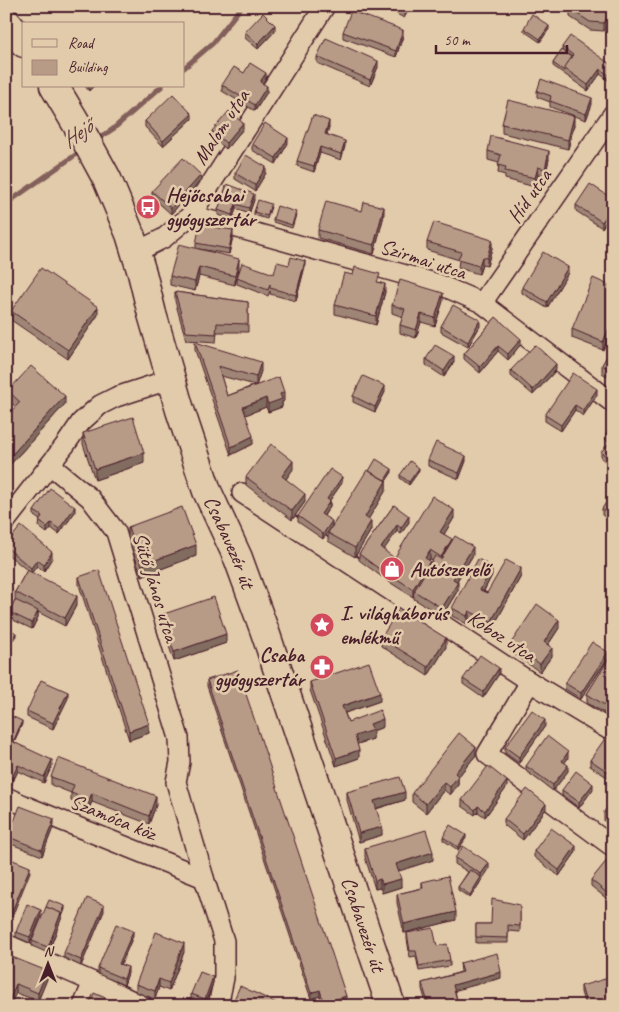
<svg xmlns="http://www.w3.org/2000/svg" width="619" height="1012" font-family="Caveat,sans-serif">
	<rect width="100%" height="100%" fill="#e2cbab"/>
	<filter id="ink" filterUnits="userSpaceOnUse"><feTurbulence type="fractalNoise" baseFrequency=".02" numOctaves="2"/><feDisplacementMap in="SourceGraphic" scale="10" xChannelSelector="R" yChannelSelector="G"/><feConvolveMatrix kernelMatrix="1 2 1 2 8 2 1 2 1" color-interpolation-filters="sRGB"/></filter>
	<g filter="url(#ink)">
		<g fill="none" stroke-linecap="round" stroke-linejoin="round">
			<!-- stream -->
			<g stroke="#825f5a" stroke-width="5">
				<polyline points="184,68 213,43 242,6"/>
				<polyline points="95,141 113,129 162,86"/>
				<polyline points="6,204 81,151"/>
			</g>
			<defs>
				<g id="street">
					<polyline points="191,215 438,284 482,303 613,403"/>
					<polyline points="136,252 164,238 191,215 325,6"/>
					<polyline points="482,303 613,114"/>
					<polyline points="50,465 90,498 116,532 179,738 180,762 176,782 204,878 224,941 224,978 218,1006"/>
					<polyline points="242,493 530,682 613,732"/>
					<polyline points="6,521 66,444 81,422 100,405 116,397 171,379"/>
					<polyline points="530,682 487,754 613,847"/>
					<polyline points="6,797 28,807 204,878"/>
					<polyline points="6,944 93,982 143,1006"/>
					<polyline points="83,1006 93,982"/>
				</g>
				<g id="primary">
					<polyline points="6,22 24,43"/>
					<path id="s1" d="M54 86 82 133 107 179 130 234 142 273 152 314 180 410 207 491 238 558 265 632 391 1006"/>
				</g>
			</defs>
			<!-- street casing -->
			<use href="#street" stroke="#4a1f2b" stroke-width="22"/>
			<!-- primary casing -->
			<use href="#primary" stroke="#4a1f2b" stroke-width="31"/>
			<!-- street -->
			<use href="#street" stroke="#e2cbab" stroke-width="19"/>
			<!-- primary -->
			<use href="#primary" stroke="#e2cbab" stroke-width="28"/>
		</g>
		<!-- wall -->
		<g fill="#9e8574" stroke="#4a1f2b" fill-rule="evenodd">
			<polygon points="382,6 411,6 404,18"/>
			<polygon points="613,6 613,25 609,23 604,31 590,30 570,17 570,9"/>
			<polygon points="524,28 549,29 540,42 524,31"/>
			<polygon points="275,31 258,49 245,38 245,32"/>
			<polygon points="343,32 403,36 396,57 343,38"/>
			<polygon points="562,47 613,66 613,84 600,74 588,91 553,66 553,63 562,50"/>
			<polygon points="317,57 378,67 370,86 317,63"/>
			<polygon points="244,73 266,78 262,84 267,92 255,111 222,91 222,85"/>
			<polygon points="85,86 94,86 89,91"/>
			<polygon points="537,91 592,104 586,120 550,107 550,102 537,97"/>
			<polygon points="192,119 163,146 145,127 145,121"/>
			<polygon points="502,124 574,125 568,149 502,133"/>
			<polygon points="329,127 327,134 345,146 341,160 320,153 314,172 297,166 297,161"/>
			<polygon points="243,129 226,149 212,136 212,131"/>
			<polygon points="288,143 276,164 252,150 252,144"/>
			<polygon points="488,151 549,159 545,177 538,175 535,187 505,179 505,175 498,173 499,163 488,160"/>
			<polygon points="235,173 266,173 255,191 235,179"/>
			<polygon points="613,175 613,187 611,185 611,177"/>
			<polygon points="201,180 171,214 152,197 152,191"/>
			<polygon points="227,184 254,200 249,214 236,209 232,220 218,215 218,210"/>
			<polygon points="613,199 613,212 602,228 576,211 576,205"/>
			<polygon points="271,207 267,219 254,215 254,212"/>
			<polygon points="362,211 384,215 374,254 318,238 318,230"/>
			<polygon points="296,215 292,228 273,222 273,219"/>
			<polygon points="233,236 229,254 199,249 239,268 235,285 199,276 195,291 170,285 170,276 196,248 196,243"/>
			<polygon points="427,242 492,248 487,266 482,265 479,274 458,268 459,260 427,250"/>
			<polygon points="289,265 305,266 296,301 270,294 270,291 268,296 237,284 237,278 274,274"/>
			<polygon points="568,273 547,308 522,293 522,287"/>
			<polygon points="380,282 385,292 376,325 335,314 335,305"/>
			<polygon points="613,287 613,327 603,350 572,338 572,329"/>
			<polygon points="175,292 248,302 248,332 217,332 216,342 186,340 175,301"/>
			<polygon points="443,301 435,326 421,322 416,338 400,333 400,325 403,317 392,313 392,305"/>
			<polygon points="11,311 98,315 68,359 11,320"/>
			<polygon points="496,317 521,344 508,360 498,351 480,373 464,359 464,354"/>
			<polygon points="441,326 480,326 468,347 441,332"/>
			<path d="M195 342 261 371 256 385 284 401 282 402V407L268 412 266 407 245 415 253 444 231 455 195 350ZM221 376 255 385 227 396Z"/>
			<polygon points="613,345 613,380 602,373 602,365"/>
			<polygon points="426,359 454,362 444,377 426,365"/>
			<polygon points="511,370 556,370 533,395 511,376"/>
			<polygon points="8,391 65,404 8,467 6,466 6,417 16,407 8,400"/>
			<polygon points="385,392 375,412 353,402 353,396"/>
			<polygon points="597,395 583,416 575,410 561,431 545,421 545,415"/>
			<polygon points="613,426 610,465 601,458 601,452 609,443 606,440 606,434"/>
			<polygon points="83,433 144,463 95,480 83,444"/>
			<polygon points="428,460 466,461 459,479 428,466"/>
			<polygon points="293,469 286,479 305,502 292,520 246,485 246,477"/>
			<polygon points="369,471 392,472 386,481 386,490 368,519 371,530 355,557 328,541 328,533"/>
			<polygon points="419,471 409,485 400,478 400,475"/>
			<polygon points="342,483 330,500 330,506 324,516 323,539 298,522 298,516"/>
			<polygon points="613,492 613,522 602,515 602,509"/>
			<path d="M394 505 409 522 401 534 397 531 383 550 393 560 454 518 444 534 452 541 473 555 457 581 458 590 442 616 414 599V596L413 597 386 580V572L382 577 359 560V554ZM430 559 433 560 430 565 429 560Z"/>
			<polygon points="34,511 75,512 59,534 51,528 47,533 39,527 40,520 34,516"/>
			<polygon points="128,527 196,556 142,576 128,537"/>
			<polygon points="6,544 52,558 44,571 37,566 31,573 77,604 65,626 38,612 38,617 32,629 9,618 9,612 15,600 15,592 27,570 6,553"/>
			<polygon points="492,575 484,591 487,593 521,576 491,631 469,619 467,624 452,616 452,608"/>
			<polygon points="79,577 149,733 129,740 79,585"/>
			<polygon points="161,615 226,643 174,661 161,623"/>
			<polygon points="559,628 548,645 552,656 540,672 511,652 511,643"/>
			<polygon points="381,638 446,647 428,676 381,646"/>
			<polygon points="613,640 613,650 609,648 609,645"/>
			<polygon points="613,652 613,707 608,715 587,703 587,694"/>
			<polygon points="608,658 581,699 565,689 565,683"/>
			<polygon points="499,674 483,698 463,684 463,679"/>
			<polygon points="207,680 346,1002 333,1006 323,1006 320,996 311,999 207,686"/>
			<polygon points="310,682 380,701 345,713 348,722 383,727 373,731 373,739 357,744 359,758 336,766 310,690"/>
			<polygon points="68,698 53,729 27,717 27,711"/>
			<polygon points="6,717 22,724 14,742 52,766 44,783 18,771 10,787 6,786 6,746 9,740 6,739"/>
			<polygon points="545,726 519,763 505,753 505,747"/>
			<polygon points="613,741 613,781 590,766 590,760"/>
			<polygon points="476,755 458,777 458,785 450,795 444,790 426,813 412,802 412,793"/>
			<polygon points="568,758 564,763 568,771 553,791 526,771 526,766"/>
			<polygon points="51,777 156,805 149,824 92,802 89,808 71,801 71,793 51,785"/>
			<polygon points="507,787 485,817 478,812 475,815 462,806 462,800"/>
			<polygon points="593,789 579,808 562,795 562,790"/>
			<polygon points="347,792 405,800 376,809 382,835 359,842 347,800"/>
			<polygon points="613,800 613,827 604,821 604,812"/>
			<polygon points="546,809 523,840 504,825 504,819"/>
			<polygon points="6,818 14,821 54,825 42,856 6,842"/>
			<polygon points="443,837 466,838 458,850 443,840"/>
			<polygon points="365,848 433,860 398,871 401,887 382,893 380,888 375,889 365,857"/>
			<polygon points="534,851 576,852 559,876 534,857"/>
			<polygon points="613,855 613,892 607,899 591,886 591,880"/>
			<polygon points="455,858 489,869 470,898 458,890 458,887 468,872 455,864"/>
			<polygon points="422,882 456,920 404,933 397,903 397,894 422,888"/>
			<polygon points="520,905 520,932 508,931 508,943 476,943 476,924 491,924"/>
			<polygon points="65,909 48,953 32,946 32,941"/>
			<polygon points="104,911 81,966 64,958 64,953"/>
			<polygon points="41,916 30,943 16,937 16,932"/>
			<polygon points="407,933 437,946 450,960 450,966 419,971 416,956 410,957 407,939"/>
			<polygon points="133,936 121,964 128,973 124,985 98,974 98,968"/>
			<polygon points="184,952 169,991 159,987 155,999 136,992 136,984"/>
			<polygon points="12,957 47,979 38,1001 16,993"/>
			<polygon points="460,963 501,978 455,990 458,1006 427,1006 422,989 422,983 461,972"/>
			<polygon points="213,983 205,1005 191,1000 191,994"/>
			<polygon points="581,986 613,1006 585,1006 581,992"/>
		</g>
		<!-- shaded-wall -->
		<g fill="#816c5e" stroke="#4a1f2b">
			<polygon points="408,6 411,6 404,18 404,12"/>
			<polygon points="609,15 609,23 604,31 604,23"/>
			<polygon points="275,25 275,31 258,49 258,44"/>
			<polygon points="549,26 549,29 540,42 540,39"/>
			<polygon points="403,30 403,36 396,57 396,51"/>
			<polygon points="378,61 378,67 370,86 370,80"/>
			<polygon points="600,69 600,74 588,91 588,85"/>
			<polygon points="266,73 266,78 260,88 260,82"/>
			<polygon points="89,86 94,86 89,91"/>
			<polygon points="267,86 267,92 255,111 255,105"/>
			<polygon points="592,98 592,104 586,120 586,114"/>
			<polygon points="192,114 192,119 163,146 163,141"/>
			<polygon points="574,116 574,125 568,149 568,140"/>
			<polygon points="329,121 329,127 325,140 325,134"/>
			<polygon points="243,123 243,129 226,149 226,143"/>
			<polygon points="288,138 288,143 276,164 276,158"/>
			<polygon points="345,141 345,146 341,160 341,154"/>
			<polygon points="320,147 320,153 314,172 314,166"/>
			<polygon points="549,151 549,159 545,177 545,169"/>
			<polygon points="266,167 266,173 255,191 255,185"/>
			<polygon points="538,167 538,175 535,187 535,178"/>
			<polygon points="201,175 201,180 171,214 171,208"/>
			<polygon points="254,194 254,200 249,214 249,208"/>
			<polygon points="236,204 236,209 232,220 232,215"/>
			<polygon points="613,206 613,212 602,228 602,222"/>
			<polygon points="384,207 384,215 374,254 374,245"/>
			<polygon points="233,230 233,236 229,254 229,249"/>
			<polygon points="492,240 492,248 487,266 487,258"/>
			<polygon points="482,257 482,265 479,274 479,266"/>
			<polygon points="239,259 239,268 235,285 235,276"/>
			<polygon points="305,261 305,266 296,301 296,295"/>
			<polygon points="199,267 199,276 195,291 195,282"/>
			<polygon points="568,267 568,273 547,308 547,302"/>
			<polygon points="385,284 385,292 376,325 376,316"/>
			<polygon points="443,293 443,301 435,326 435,318"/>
			<polygon points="98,307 98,315 68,359 68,350"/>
			<polygon points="421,314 421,322 416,338 416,330"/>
			<polygon points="613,319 613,327 603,350 603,342"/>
			<polygon points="480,320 480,326 468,347 468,342"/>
			<polygon points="521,339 521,344 508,360 508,354"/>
			<polygon points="498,346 498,351 480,373 480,367"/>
			<polygon points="454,356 454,362 444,377 444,371"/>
			<polygon points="261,362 261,371 256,386 256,377"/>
			<polygon points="556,364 556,370 533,395 533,390"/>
			<polygon points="385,386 385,392 375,412 375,407"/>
			<polygon points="597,389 597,395 583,416 583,410"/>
			<polygon points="284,392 284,401 282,402 282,407 268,412 268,404 280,394"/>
			<polygon points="65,396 65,404 8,467 8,459"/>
			<polygon points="266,398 266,407 243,416 243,407"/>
			<polygon points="575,405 575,410 561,431 561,425"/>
			<polygon points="253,436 253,444 231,455 231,447"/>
			<polygon points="144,453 144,463 95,480 95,469"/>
			<polygon points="466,456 466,461 459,479 459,473"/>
			<polygon points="613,456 613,461 610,465 610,459"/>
			<polygon points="293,461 293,469 282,485 282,476"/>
			<polygon points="419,468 419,471 409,485 409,482"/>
			<polygon points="392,469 392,472 382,487 382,484"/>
			<polygon points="342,477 342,483 327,504 327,499"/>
			<polygon points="386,481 386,490 365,525 365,517"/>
			<polygon points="305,494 305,502 292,520 292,511"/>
			<polygon points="330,501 330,506 321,520 321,514"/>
			<polygon points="75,507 75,512 59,534 59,529"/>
			<polygon points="454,510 454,518 440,541 440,532"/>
			<polygon points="409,516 409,522 401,534 401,528"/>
			<polygon points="332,521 332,527 323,539 323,534"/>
			<polygon points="371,521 371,530 355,557 355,548"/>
			<polygon points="51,523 51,528 47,533 47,527"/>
			<polygon points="397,525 397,531 381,554 381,548"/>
			<polygon points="452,539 452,547 441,565 441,557"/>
			<polygon points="196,545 196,556 142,576 142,565"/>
			<polygon points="473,547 473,555 453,587 453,579"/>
			<polygon points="430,550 430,559 425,566 425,558"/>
			<polygon points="52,552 52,558 44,571 44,565"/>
			<polygon points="393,557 393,562 382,577 382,571"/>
			<polygon points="37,560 37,566 31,574 31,568"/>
			<polygon points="430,561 430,569 414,591 413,597 413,589"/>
			<polygon points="492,567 492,575 480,598 480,590"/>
			<polygon points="521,568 521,576 491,631 491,622"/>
			<polygon points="458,582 458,590 442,616 442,608"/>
			<polygon points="77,596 77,604 65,626 65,618"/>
			<polygon points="38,611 38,617 32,629 32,623"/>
			<polygon points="469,611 469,619 467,624 467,616"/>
			<polygon points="559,620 559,628 544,651 544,642"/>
			<polygon points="16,633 16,636 6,649 6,646"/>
			<polygon points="226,634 226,643 174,661 174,652"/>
			<polygon points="446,638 446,647 428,676 428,667"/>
			<polygon points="552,648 552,656 540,672 540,664"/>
			<polygon points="608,652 608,658 581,699 581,693"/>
			<polygon points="499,668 499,674 483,698 483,692"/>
			<polygon points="68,692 68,698 53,729 53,723"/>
			<polygon points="380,693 380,701 342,714 342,706"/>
			<polygon points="613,699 613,707 608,715 608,707"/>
			<polygon points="383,719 383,727 373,731 373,739 355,745 355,736 370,724"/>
			<polygon points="545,720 545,726 519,763 519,757"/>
			<polygon points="22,721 22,724 14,742 14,740"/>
			<polygon points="149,724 149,733 129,740 129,731"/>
			<polygon points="476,747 476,755 458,777 458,785 450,795 450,787 455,773"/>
			<polygon points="359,750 359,758 336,766 336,758"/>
			<polygon points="568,752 568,758 562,767 562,761"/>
			<polygon points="52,760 52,766 44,783 44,777"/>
			<polygon points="18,765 18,771 10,787 10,782"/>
			<polygon points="568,765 568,771 553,791 553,785"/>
			<polygon points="507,781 507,787 485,817 485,811"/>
			<polygon points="444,782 444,790 426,813 426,804"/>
			<polygon points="593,784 593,789 579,808 579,802"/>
			<polygon points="405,792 405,800 374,809 374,801"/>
			<polygon points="92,793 92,802 89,808 89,800"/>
			<polygon points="156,796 156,805 149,824 149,816"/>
			<polygon points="546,804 546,809 523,840 523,834"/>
			<polygon points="478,806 478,812 475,815 475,810"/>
			<polygon points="54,819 54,825 42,856 42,850"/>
			<polygon points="382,827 382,835 359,842 359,833"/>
			<polygon points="466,835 466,838 458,850 458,847"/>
			<polygon points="576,846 576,852 559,876 559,870"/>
			<polygon points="433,852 433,860 396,872 396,864"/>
			<polygon points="489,863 489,869 470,898 470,895 481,877 481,874"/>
			<polygon points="30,867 30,872 6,932 6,926"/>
			<polygon points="380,879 380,888 375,889 375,881"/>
			<polygon points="401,879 401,887 382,893 382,884"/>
			<polygon points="613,886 613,892 607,899 607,893"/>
			<polygon points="104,905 104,911 81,966 81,960"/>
			<polygon points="65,906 65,909 48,953 48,947 61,913"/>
			<polygon points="41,910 41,916 30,943 30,937"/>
			<polygon points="456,912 456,920 404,933 404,924"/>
			<polygon points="133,931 133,936 119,969 119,964"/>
			<polygon points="184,943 184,952 169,991 169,983"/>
			<polygon points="128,967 128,973 124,985 124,979"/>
			<polygon points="47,971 47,979 38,1001 38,993"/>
			<polygon points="501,972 501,978 453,991 453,985"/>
			<polygon points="213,977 213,983 205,1005 205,999"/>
			<polygon points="159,979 159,987 155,999 155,991"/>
			<polygon points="16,984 16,993 10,1006 7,1006"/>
			<polygon points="320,990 320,996 311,999 311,993"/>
			<polygon points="346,996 346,1002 333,1006 324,1006 324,1003"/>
		</g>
		<!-- building -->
		<g fill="#b89b87" stroke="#4a1f2b">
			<polygon points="393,6 408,6 404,12"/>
			<polygon points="571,6 613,6 613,17 609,15 604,23 590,22 570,9"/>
			<polygon points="351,11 403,30 396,51 343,32"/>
			<polygon points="263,13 275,25 258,44 245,32"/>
			<polygon points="532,14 549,26 540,39 524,28"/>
			<polygon points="570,36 613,66 613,78 600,69 588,85 564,68 573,55 562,47"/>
			<polygon points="326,38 378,61 370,80 317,57"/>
			<polygon points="562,50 572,57 564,68 564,71 553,63"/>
			<polygon points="250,63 266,73 260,82 267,86 255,105 222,85 234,67 244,73"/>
			<polygon points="541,79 592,98 586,114 550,101 551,96 537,91"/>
			<polygon points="173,94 192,114 163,141 145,121"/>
			<polygon points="508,100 574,116 568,140 502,124"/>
			<polygon points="229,111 243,123 226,143 212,131"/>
			<polygon points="313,115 329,121 325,134 345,141 341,154 320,147 314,166 297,161"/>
			<polygon points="265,123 288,138 276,158 252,144"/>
			<polygon points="491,136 549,151 545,169 538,167 535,178 505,171 506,167 498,165 501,155 488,151"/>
			<polygon points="246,155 266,167 255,185 235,173"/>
			<polygon points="183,158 201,175 171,208 152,191"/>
			<polygon points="227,184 254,194 249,208 236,204 232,215 218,210"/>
			<polygon points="590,184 613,199 613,206 602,222 576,205"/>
			<polygon points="258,200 271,204 267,216 254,212"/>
			<polygon points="326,201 362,211 364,202 384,207 374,245 318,230"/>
			<polygon points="277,206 296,212 292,225 273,219"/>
			<polygon points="434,222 492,240 487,258 482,257 479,266 458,260 461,252 427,242"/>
			<polygon points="200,225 233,230 229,249 196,243"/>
			<polygon points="179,244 239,259 235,276 199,267 195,282 170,276"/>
			<polygon points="543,252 568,267 547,302 522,287"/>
			<polygon points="291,257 305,261 296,295 270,288 270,284 268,290 237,278 242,263 274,274 277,262 289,265"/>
			<polygon points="355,267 380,274 377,282 385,284 376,316 335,305 344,273 353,275"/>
			<polygon points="41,268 98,307 68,350 11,311"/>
			<polygon points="593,278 613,287 613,319 603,342 572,329"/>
			<polygon points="400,280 443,293 435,318 421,314 416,330 400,325 405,309 392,305"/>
			<polygon points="175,292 248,302 248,324 217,323 216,334 186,332"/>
			<polygon points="453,305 480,320 468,342 441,326"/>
			<polygon points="496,317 521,339 508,354 498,346 480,367 464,354"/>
			<polygon points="195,342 261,362 256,377 218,366 227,396 279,377 284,392 280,394 282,399 268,404 266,398 243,407 253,436 231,447"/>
			<polygon points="435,345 454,356 444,371 426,359"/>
			<polygon points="535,345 556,364 533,390 511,370"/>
			<polygon points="613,345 613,371 602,365"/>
			<polygon points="31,366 65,396 8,459 6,458 6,417 20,402 8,391"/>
			<polygon points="573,373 597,389 583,410 575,405 561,425 545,415"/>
			<polygon points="363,376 385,386 375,407 353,396"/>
			<polygon points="133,417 144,453 95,469 83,433"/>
			<polygon points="613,426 613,456 610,459 601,452 612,440 606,434"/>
			<polygon points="436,442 466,456 459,473 428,460"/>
			<polygon points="271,444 293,461 282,476 305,494 292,511 246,477"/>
			<polygon points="376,459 392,469 385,480 369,471"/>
			<polygon points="410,461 419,468 409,482 400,475"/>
			<polygon points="330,469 342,477 327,499 330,501 321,514 332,521 323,534 298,516"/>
			<polygon points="367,470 386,481 365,517 371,521 355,548 328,533"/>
			<polygon points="50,488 75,507 59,529 51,523 47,527 39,521 42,516 34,511"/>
			<polygon points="613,492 613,517 602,509"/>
			<polygon points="432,496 454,510 440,532 452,539 441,557 430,550 425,558 430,561 413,589 386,572"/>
			<polygon points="394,505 409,516 401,528 397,525 381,548 393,557 382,571 359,554"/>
			<polygon points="182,507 196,545 142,565 128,527"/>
			<polygon points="21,526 52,552 44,565 37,560 31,568 6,547 6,544"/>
			<polygon points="455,536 473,547 453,579 458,582 442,608 414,591 435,556 441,559"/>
			<polygon points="478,559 492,567 480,590 487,593 506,560 521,568 491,622 469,611 467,616 452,608"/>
			<polygon points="27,570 77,596 65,618 15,592"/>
			<polygon points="99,570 149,724 129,731 79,577"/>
			<polygon points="214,597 226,634 174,652 161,615"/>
			<polygon points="15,600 38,611 32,623 9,612"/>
			<polygon points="537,604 559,620 544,642 552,648 540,664 511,643"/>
			<polygon points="399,609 446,638 428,667 381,638"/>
			<polygon points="6,627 16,633 6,646"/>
			<polygon points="613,640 613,647 609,645"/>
			<polygon points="592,642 608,652 581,693 565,683"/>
			<polygon points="613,652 613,699 608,707 587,694"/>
			<polygon points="480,655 499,668 483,692 463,679"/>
			<polygon points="369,662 380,693 342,706 348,722 380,710 383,719 370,724 373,730 355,736 359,750 336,758 310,682"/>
			<polygon points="238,670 346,996 324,1003 320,990 311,993 207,680"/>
			<polygon points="41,680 68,692 53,723 27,711"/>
			<polygon points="532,710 545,720 519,757 505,747"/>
			<polygon points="7,714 22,721 14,740 6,736 6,717"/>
			<polygon points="459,733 476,747 455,773 458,776 450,787 444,782 426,804 412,793"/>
			<polygon points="547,736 568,752 562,761 568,765 553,785 526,766"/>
			<polygon points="606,737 613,741 613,775 590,760"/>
			<polygon points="9,740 52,760 44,777 18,765 10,782 6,780 6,746"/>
			<polygon points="58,758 156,796 149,816 92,793 89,800 71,793 74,785 51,777"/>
			<polygon points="488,766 507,781 485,811 478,806 475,810 462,800"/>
			<polygon points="576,771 593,784 579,802 562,790"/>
			<polygon points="400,777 405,792 374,801 382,827 359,833 347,792"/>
			<polygon points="527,789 546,804 523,834 504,819"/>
			<polygon points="613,799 613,819 604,812"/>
			<polygon points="20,806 54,819 42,850 6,836 6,818 14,821"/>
			<polygon points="450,825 466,835 458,847 443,837"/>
			<polygon points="551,828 576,846 559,870 534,851"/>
			<polygon points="426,830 433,852 396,864 401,879 382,884 380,879 375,881 365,848"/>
			<polygon points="463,846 489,863 481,874 455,858"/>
			<polygon points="612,854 613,886 607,893 591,880"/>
			<polygon points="13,860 30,867 6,926 6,877"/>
			<polygon points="470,870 481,877 470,895 458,887"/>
			<polygon points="448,876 456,912 404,924 397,894 423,888 422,882"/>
			<polygon points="87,898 104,905 81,960 64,953"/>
			<polygon points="492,899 520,905 520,926 508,925 508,938 476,937 476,924 491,924"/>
			<polygon points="49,900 65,906 61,916 61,913 46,907"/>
			<polygon points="27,904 41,910 30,937 16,932"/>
			<polygon points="46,907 61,913 48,947 32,941"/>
			<polygon points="116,924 133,931 119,964 128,967 124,979 98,968"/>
			<polygon points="433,928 437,946 447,944 450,960 419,966 416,951 410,951 407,933"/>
			<polygon points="156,932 184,943 169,983 159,979 155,991 136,984"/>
			<polygon points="497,953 501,972 453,985 458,1004 451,1006 429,1006 422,983 463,972 460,963"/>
			<polygon points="12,957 47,971 38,993 16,984 7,1006 6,1006 6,970"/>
			<polygon points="200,972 213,977 205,999 191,994"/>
			<polygon points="612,977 613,1006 587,1006 581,986"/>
			<polygon points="240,986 283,1006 231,1006"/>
			<polygon points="94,993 117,1003 116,1006 88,1006"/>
		</g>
	</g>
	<!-- icons -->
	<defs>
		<symbol id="bus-disc" viewBox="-11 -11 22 22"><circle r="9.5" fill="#d1495b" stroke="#e2cbab"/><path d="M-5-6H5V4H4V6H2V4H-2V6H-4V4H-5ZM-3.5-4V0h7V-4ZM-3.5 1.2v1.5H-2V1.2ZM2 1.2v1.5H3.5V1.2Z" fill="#fff"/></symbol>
		<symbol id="shop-disc" viewBox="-11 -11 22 22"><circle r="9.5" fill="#d1495b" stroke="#e2cbab"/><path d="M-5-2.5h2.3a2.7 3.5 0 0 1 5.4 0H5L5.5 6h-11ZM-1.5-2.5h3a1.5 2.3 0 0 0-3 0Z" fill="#fff"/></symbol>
		<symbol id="sight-disc" viewBox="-11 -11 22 22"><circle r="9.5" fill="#d1495b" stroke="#e2cbab"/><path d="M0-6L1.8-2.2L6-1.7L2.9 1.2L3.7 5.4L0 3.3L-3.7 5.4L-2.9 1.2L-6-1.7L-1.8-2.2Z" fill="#fff"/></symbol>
		<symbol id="pharmacy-disc" viewBox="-11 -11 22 22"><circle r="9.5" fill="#d1495b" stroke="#e2cbab"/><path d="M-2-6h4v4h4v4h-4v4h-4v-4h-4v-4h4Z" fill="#fff"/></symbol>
	</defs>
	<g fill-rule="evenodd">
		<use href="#bus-disc" x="134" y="193" width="28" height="28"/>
		<use href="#shop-disc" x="378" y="555" width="28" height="28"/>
		<use href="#sight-disc" x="308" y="611" width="28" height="28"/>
		<use href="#pharmacy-disc" x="308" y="653" width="28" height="28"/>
	</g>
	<g text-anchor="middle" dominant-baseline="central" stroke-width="5" stroke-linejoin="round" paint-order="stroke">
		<!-- street labels -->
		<g font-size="21" fill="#4a1f2b" stroke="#e2cbab">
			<text transform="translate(221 127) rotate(-57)">Malom utca</text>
			<text transform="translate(529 196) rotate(-55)">Híd utca</text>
			<text transform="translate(423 259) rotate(18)">Szirmai utca</text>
			<text stroke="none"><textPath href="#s1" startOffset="491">Csabavezér út</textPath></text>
			<text transform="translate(156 587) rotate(73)">Sütő János utca</text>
			<text transform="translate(502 636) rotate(33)">Koboz utca</text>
			<text transform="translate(113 817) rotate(22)">Szamóca köz</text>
			<text stroke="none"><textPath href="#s1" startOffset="896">Csabavezér út</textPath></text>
		</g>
		<!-- poi labels -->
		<g font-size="21" font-weight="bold" fill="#4a1f2b" stroke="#e2cbab" text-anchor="start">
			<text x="166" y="195">Hejőcsabai<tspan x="166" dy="24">gyógyszertár</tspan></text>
			<text x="410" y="569">Autószerelő</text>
			<text x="340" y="613">I. világháborús<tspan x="340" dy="24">emlékmű</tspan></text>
			<text x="304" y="655" text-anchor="end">Csaba<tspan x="304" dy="24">gyógyszertár</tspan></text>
		</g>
		<!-- water labels -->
		<g font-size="22" font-style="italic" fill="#5d343b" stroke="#e2cbab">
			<text transform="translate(77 134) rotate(-35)">Hejő</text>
		</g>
	</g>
	<!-- margin -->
	<rect width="619" height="1012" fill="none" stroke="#e2cbab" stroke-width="25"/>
	<rect x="12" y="12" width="594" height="987" fill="none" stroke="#4a1f2b" stroke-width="2" filter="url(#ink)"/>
	<!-- legend -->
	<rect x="22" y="22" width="162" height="65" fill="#e2cbab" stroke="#a58678"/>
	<rect x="32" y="39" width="25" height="8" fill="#e2cbab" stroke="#a58678"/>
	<text x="68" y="48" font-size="15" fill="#4a1f2b">Road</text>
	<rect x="32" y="60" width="25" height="15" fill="#b89b87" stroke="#a58678"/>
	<text x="68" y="72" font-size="15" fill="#4a1f2b">Building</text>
	<!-- north arrow -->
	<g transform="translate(48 964)" stroke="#e2cbab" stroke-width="4" paint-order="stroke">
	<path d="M0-4L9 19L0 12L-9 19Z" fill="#4a1f2b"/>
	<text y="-8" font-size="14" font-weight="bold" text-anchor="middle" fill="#4a1f2b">N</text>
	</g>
	<!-- scale -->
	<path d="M436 45v8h131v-8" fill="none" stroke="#4a1f2b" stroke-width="2.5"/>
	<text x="444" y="45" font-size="15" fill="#4a1f2b" stroke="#e2cbab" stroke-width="4" paint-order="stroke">50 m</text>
</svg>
